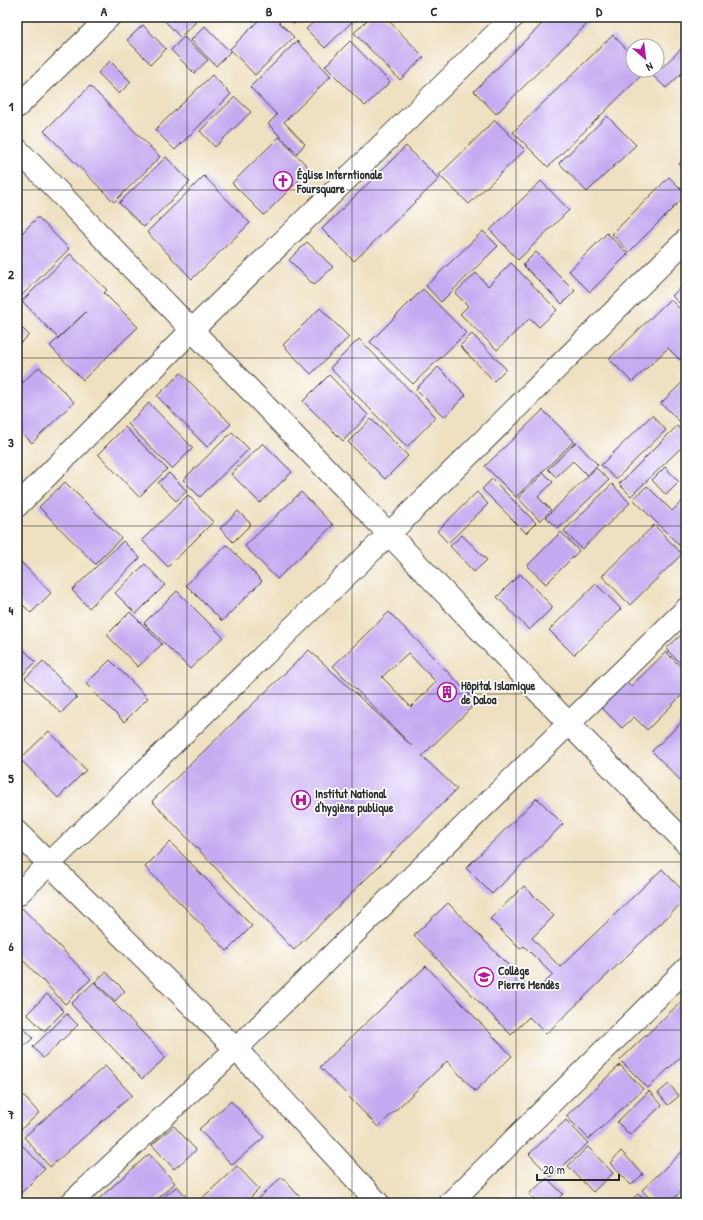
<svg xmlns="http://www.w3.org/2000/svg" width="703" height="1220" font-family="'Patrick Hand',sans-serif">
	<rect width="100%" height="100%" fill="#fff"/>
	<filter id="ink" filterUnits="userSpaceOnUse"><feTurbulence type="fractalNoise" baseFrequency=".025" numOctaves="2"/><feDisplacementMap in="SourceGraphic" scale="8" xChannelSelector="R" yChannelSelector="G"/><feConvolveMatrix kernelMatrix="1 2 1 2 8 2 1 2 1" color-interpolation-filters="sRGB"/></filter>
	<filter id="wash" filterUnits="userSpaceOnUse"><feTurbulence type="fractalNoise" baseFrequency=".012" numOctaves="4" result="noise"/><feDisplacementMap in="SourceGraphic" scale="16" xChannelSelector="R" yChannelSelector="G"/><feGaussianBlur stdDeviation="0.9" result="paint"/><feColorMatrix in="noise" values="0 0 0 0 0 0 0 0 0 0 0 0 0 0 0 0 0 1.4 0 .05"/><feComposite in="paint" operator="in"/></filter>
	<g filter="url(#wash)">
		<rect width="100%" height="100%" fill="#eee0c0"/>
		<g id="blocks">
			<!-- building -->
			<g fill="#c4aaf1" fill-rule="evenodd">
				<polygon points="17,17 20,17 23,20 17,26"/>
				<polygon points="161,17 191,17 196,22 180,37"/>
				<polygon points="262,17 274,17 294,37 255,75 230,49"/>
				<polygon points="287,17 300,17 294,24"/>
				<polygon points="319,17 357,17 325,48 306,29"/>
				<polygon points="370,17 385,17 424,57 400,80 354,33"/>
				<polygon points="549,17 594,17 496,114 474,91"/>
				<polygon points="143,25 166,49 151,64 127,40"/>
				<polygon points="205,26 230,52 216,66 191,40"/>
				<polygon points="613,35 633,56 633,70 647,70 548,167 513,132"/>
				<polygon points="184,37 208,60 194,73 171,50"/>
				<polygon points="297,41 331,76 284,122 305,144 297,153 268,124 277,115 250,87"/>
				<polygon points="350,41 390,82 365,106 325,66"/>
				<polygon points="686,44 686,78 682,73 666,88 653,76"/>
				<polygon points="110,61 131,82 119,94 98,73"/>
				<polygon points="212,75 231,94 175,150 155,130"/>
				<polygon points="90,86 160,157 114,202 44,131"/>
				<polygon points="235,97 251,112 215,147 200,131"/>
				<polygon points="607,116 636,145 587,192 559,163"/>
				<polygon points="495,120 525,150 469,204 439,175"/>
				<polygon points="279,137 310,169 264,215 232,183"/>
				<polygon points="406,146 439,179 354,261 322,229"/>
				<polygon points="686,156 686,171 679,164"/>
				<polygon points="166,157 190,182 144,227 119,203"/>
				<polygon points="204,176 250,223 192,279 147,232"/>
				<polygon points="669,177 686,194 686,195 629,252 612,234"/>
				<polygon points="541,181 569,210 518,260 490,230"/>
				<polygon points="38,217 69,249 17,300 17,238"/>
				<polygon points="483,231 498,246 441,302 426,286"/>
				<polygon points="607,233 628,254 590,292 569,271"/>
				<polygon points="307,242 333,267 314,285 289,260"/>
				<polygon points="536,252 575,291 562,304 523,265"/>
				<polygon points="70,254 107,290 104,293 138,327 83,380 50,346 86,312 58,338 22,301"/>
				<polygon points="511,263 557,310 539,327 530,318 497,350 460,314 468,306 455,293 476,273 488,286"/>
				<polygon points="686,282 686,310 672,296"/>
				<polygon points="423,289 466,333 413,384 370,342"/>
				<polygon points="670,299 686,315 686,354 680,360 668,348 632,382 609,359"/>
				<polygon points="320,308 349,337 311,374 283,345"/>
				<polygon points="17,323 29,335 17,347"/>
				<polygon points="472,334 506,369 494,381 460,346"/>
				<polygon points="359,339 436,417 407,447 330,368"/>
				<polygon points="39,367 74,402 32,443 17,428 17,388"/>
				<polygon points="438,367 466,395 444,417 416,389"/>
				<polygon points="181,373 231,424 207,447 157,396"/>
				<polygon points="329,375 368,415 343,441 303,401"/>
				<polygon points="686,379 686,416 680,422 661,403"/>
				<polygon points="149,403 193,448 172,469 128,424"/>
				<polygon points="543,410 574,441 516,497 485,466"/>
				<polygon points="652,415 666,430 616,479 601,465"/>
				<polygon points="371,419 408,456 385,479 348,442"/>
				<polygon points="677,426 686,435 686,443 631,496 619,484"/>
				<polygon points="125,427 167,469 139,497 98,454"/>
				<polygon points="232,432 249,449 200,497 183,480"/>
				<polygon points="576,442 598,465 587,475 573,461 556,477 548,469"/>
				<polygon points="263,443 292,472 260,503 231,474"/>
				<polygon points="665,467 679,482 666,495 652,480"/>
				<polygon points="596,468 609,480 558,529 546,517"/>
				<polygon points="169,473 187,491 176,501 158,483"/>
				<polygon points="544,473 553,482 538,497 551,510 540,521 518,498"/>
				<polygon points="492,479 536,523 526,533 482,489"/>
				<polygon points="65,482 121,538 95,564 39,507"/>
				<polygon points="612,484 630,503 582,549 564,531"/>
				<polygon points="647,486 672,511 686,497 686,552 633,499"/>
				<polygon points="301,492 333,525 277,579 245,546"/>
				<polygon points="477,492 488,504 448,543 437,531"/>
				<polygon points="188,495 213,522 168,567 142,540"/>
				<polygon points="238,511 251,524 233,542 220,528"/>
				<polygon points="654,525 682,554 630,605 602,576"/>
				<polygon points="561,532 579,551 546,584 527,566"/>
				<polygon points="462,535 487,560 474,572 450,546"/>
				<polygon points="123,541 140,558 89,608 72,590"/>
				<polygon points="227,545 262,581 222,621 186,585"/>
				<polygon points="17,558 51,593 31,613 17,599"/>
				<polygon points="145,564 165,585 136,614 115,593"/>
				<polygon points="520,574 553,607 529,630 497,597"/>
				<polygon points="596,584 621,609 574,655 549,630"/>
				<polygon points="177,591 223,637 190,669 144,623"/>
				<polygon points="130,612 162,644 138,667 107,635"/>
				<path d="M389 612 477 702 422 756 457 789 294 950 152 801 309 650 412 746 333 666ZM408 653 436 682 411 707 382 677Z"/>
				<polygon points="686,630 686,669 666,649"/>
				<polygon points="17,643 36,662 17,680"/>
				<polygon points="666,652 686,672 686,691 647,730 634,717 622,728 595,701 621,676 631,686"/>
				<polygon points="110,660 148,698 124,722 86,684"/>
				<polygon points="43,661 77,697 61,713 25,678"/>
				<polygon points="686,718 686,774 680,780 652,751"/>
				<polygon points="49,731 86,770 58,798 20,759"/>
				<polygon points="537,798 563,824 492,894 466,868"/>
				<polygon points="170,842 252,926 227,951 145,867"/>
				<polygon points="662,869 686,894 686,899 546,1034 529,1017 511,1035 414,935 448,903 534,992 553,975 524,946 520,949 490,919 524,886 554,916 532,938 560,967"/>
				<polygon points="22,908 91,979 65,1004 17,954 17,913"/>
				<polygon points="426,966 512,1056 475,1091 447,1061 378,1127 320,1067"/>
				<polygon points="106,972 125,991 115,1001 95,982"/>
				<polygon points="94,982 166,1057 142,1079 71,1004"/>
				<polygon points="47,994 64,1011 44,1031 27,1014"/>
				<polygon points="683,1000 686,1003 686,1052 648,1088 620,1060"/>
				<polygon points="67,1014 78,1025 43,1058 33,1047"/>
				<polygon points="17,1021 33,1038 20,1050 17,1047"/>
				<polygon points="620,1065 643,1089 589,1139 566,1116"/>
				<polygon points="105,1066 132,1095 50,1167 24,1137"/>
				<polygon points="669,1084 679,1096 668,1105 658,1093"/>
				<polygon points="17,1089 39,1113 17,1133"/>
				<polygon points="649,1091 662,1105 630,1135 617,1122"/>
				<polygon points="231,1101 264,1137 232,1165 199,1129"/>
				<polygon points="566,1120 588,1143 551,1177 529,1154"/>
				<polygon points="174,1126 196,1150 174,1169 152,1145"/>
				<polygon points="17,1140 45,1169 17,1197"/>
				<polygon points="588,1147 613,1173 593,1192 568,1166"/>
				<polygon points="686,1148 686,1187 669,1203 654,1203 642,1190"/>
				<polygon points="621,1151 643,1174 631,1185 610,1163"/>
				<polygon points="149,1154 175,1183 153,1203 94,1203"/>
				<polygon points="237,1166 259,1189 245,1203 197,1203"/>
				<polygon points="282,1177 305,1203 253,1203"/>
				<polygon points="547,1178 563,1194 554,1203 537,1203 529,1194"/>
				<polygon points="177,1186 192,1203 157,1203"/>
				<polygon points="638,1194 647,1203 628,1203"/>
			</g>
		</g>
	</g>
	<g filter="url(#ink)">
		<use href="#blocks" fill-opacity="0" stroke="#484641" stroke-width="1"/>
		<g fill="none" stroke-linecap="round" stroke-linejoin="round">
			<defs>
				<g id="minor">
					<polyline points="17,107 109,17"/>
					<polyline points="17,149 389,534 569,724 686,843"/>
					<polyline points="17,506 192,330 513,17"/>
					<polyline points="17,832 236,1049 378,1203"/>
					<polyline points="17,895 389,534 686,240"/>
					<polyline points="71,1203 236,1049 686,609"/>
					<polyline points="450,1203 686,969"/>
				</g>
			</defs>
			<!-- minor casing -->
			<use href="#minor" stroke="#484641" stroke-width="24"/>
			<!-- minor -->
			<use href="#minor" stroke="#fff" stroke-width="22"/>
		</g>
	</g>
	<!-- grid -->
	<path fill="none" stroke="#2b2b2b" stroke-width="1" stroke-opacity="0.55" d="M187 17V1203M352 17V1203M516 17V1203M17 190H686M17 358H686M17 526H686M17 694H686M17 862H686M17 1030H686"/>
	<!-- icons -->
	<defs>
		<symbol id="church-ring" viewBox="-11 -11 22 22"><circle r="9.5" fill="#fff" stroke="#b5179e" stroke-width="1.5"/><path d="M-1.2-6h2.4v3.5h3.3v2.4h-3.3V6h-2.4V-.1h-3.3v-2.4h3.3Z" fill="#b5179e"/></symbol>
		<symbol id="building-ring" viewBox="-11 -11 22 22"><circle r="9.5" fill="#fff" stroke="#b5179e" stroke-width="1.5"/><path d="M-4-6H4V6H1V3H-1V6H-4ZM-2.5-4.3h1.7v1.8h-1.7ZM.8-4.3h1.7v1.8H.8ZM-2.5-1h1.7V.8h-1.7ZM.8-1h1.7V.8H.8Z" fill="#b5179e"/></symbol>
		<symbol id="hospital-ring" viewBox="-11 -11 22 22"><circle r="9.5" fill="#fff" stroke="#b5179e" stroke-width="1.5"/><path d="M-5-5h3v3.5h4V-5h3V5h-3V1.5h-4V5h-3Z" fill="#b5179e"/></symbol>
		<symbol id="school-ring" viewBox="-11 -11 22 22"><circle r="9.5" fill="#fff" stroke="#b5179e" stroke-width="1.5"/><path d="M0-5L7-2L0 1L-7-2ZM-4 1L0 2.5L4 1V4Q0 6-4 4Z" fill="#b5179e"/></symbol>
	</defs>
	<g fill-rule="evenodd">
		<use href="#church-ring" x="272" y="170" width="22" height="22"/>
		<use href="#building-ring" x="436" y="681" width="22" height="22"/>
		<use href="#hospital-ring" x="290" y="789" width="22" height="22"/>
		<use href="#school-ring" x="473" y="966" width="22" height="22"/>
	</g>
	<g text-anchor="middle" dominant-baseline="central" stroke-width="3.5" stroke-linejoin="round" paint-order="stroke">
		<!-- poi labels -->
		<g font-size="12" font-weight="bold" fill="#2b2b2b" stroke="#fff" text-anchor="start">
			<text x="297" y="174">Église Interntionale<tspan x="297" dy="14">Foursquare</tspan></text>
			<text x="461" y="685">Hôpital Islamique<tspan x="461" dy="14">de Daloa</tspan></text>
			<text x="315" y="793">Institut National<tspan x="315" dy="14">d'hygiène publique</tspan></text>
			<text x="498" y="970">Collège<tspan x="498" dy="14">Pierre Mendès</tspan></text>
		</g>
	</g>
	<!-- margin -->
	<rect width="703" height="1220" fill="none" stroke="#fff" stroke-width="44"/>
	<!-- north arrow -->
	<g transform="translate(645 58) rotate(152)"><circle r="19" fill="#ffffff" stroke="#aaaaaa"/>
	<path d="M0-3L7 15L0 10L-7 15Z" fill="#b5179e"/>
	<text y="-6" font-size="11" font-weight="bold" text-anchor="middle" fill="#2b2b2b">N</text>
	</g>
	<!-- scale -->
	<path d="M537 1174v6h82v-6" fill="none" stroke="#2b2b2b" stroke-width="2"/>
	<text x="543" y="1174" font-size="12" fill="#2b2b2b" stroke="#ffffff" stroke-width="3" paint-order="stroke">20 m</text>
	<rect x="22" y="22" width="659" height="1176" fill="none" stroke="#2b2b2b" stroke-width="1.5"/>
	<g font-size="13" text-anchor="middle" font-weight="bold" fill="#2b2b2b">
		<text x="104" y="16">A</text>
		<text x="269" y="16">B</text>
		<text x="434" y="16">C</text>
		<text x="599" y="16">D</text>
		<text x="11" y="111">1</text>
		<text x="11" y="279">2</text>
		<text x="11" y="447">3</text>
		<text x="11" y="615">4</text>
		<text x="11" y="783">5</text>
		<text x="11" y="951">6</text>
		<text x="11" y="1119">7</text>
	</g>
</svg>
